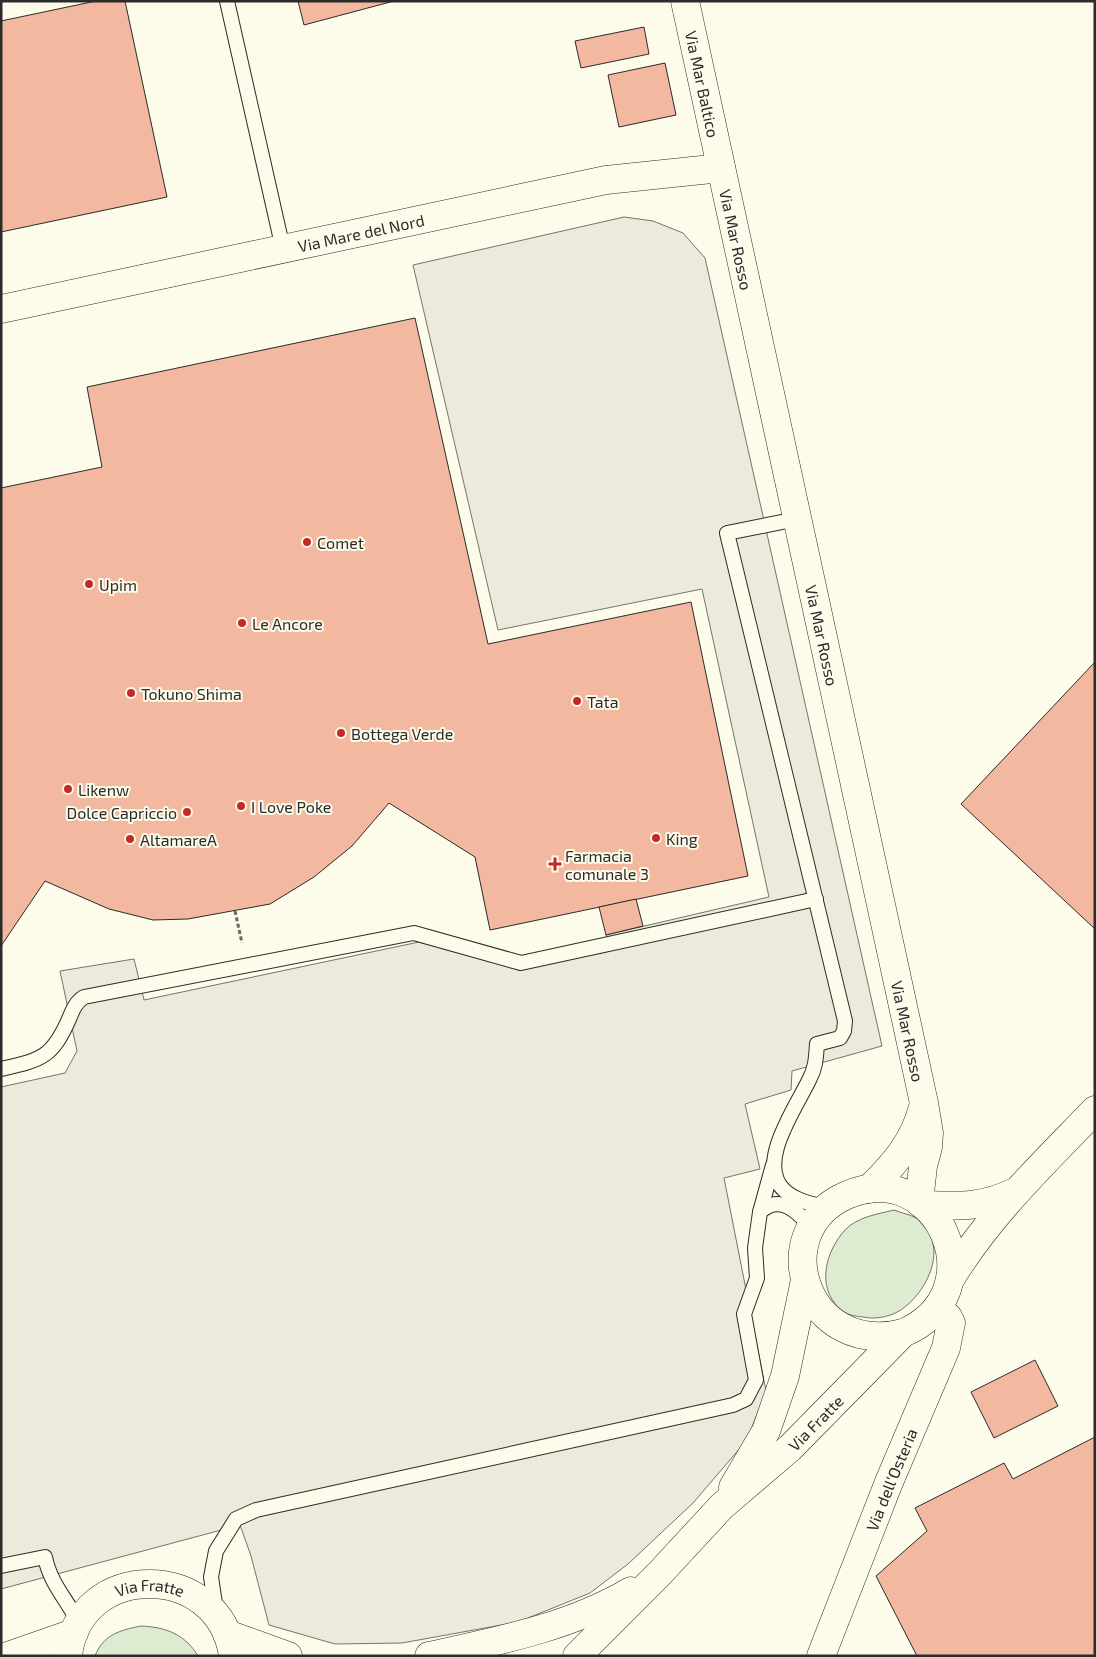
<svg xmlns="http://www.w3.org/2000/svg" width="1096" height="1657" font-family="'Exo 2',sans-serif">
	<rect width="100%" height="100%" fill="#fdfbea"/>
	<!-- green -->
	<g fill="#deebd1" stroke="#74746e">
		<path d="M894 1210C901 1213 909 1214 916 1218 919 1220 923 1226 926 1229 948 1256 920 1303 893 1314 883 1318 873 1319 863 1317 854 1316 846 1315 839 1308 816 1286 826 1251 845 1230 857 1217 878 1214 894 1210Z"/>
		<path d="M141 1626C165 1627 185 1634 198 1656H95C103 1635 120 1630 141 1626Z"/>
	</g>
	<!-- parking -->
	<polygon fill="#eceadb" stroke="#74746e" points="624,217 653,221 683,233 705,258 882,1046 792,1071 791,1090 745,1104 760,1169 724,1178 766,1391 747,1440 693,1503 628,1564 590,1593 518,1622 402,1643 335,1644 269,1625 251,1556 240,1525 1,1589 1,1087 65,1073 77,1051 60,971 134,959 144,1000 419,942 519,970 610,951 606,935 769,897 702,589 498,630 413,265"/>
	<!-- building -->
	<g fill="#f2b8a0" stroke="#2b2b2b">
		<polygon points="96,1 125,1 167,197 1,232 1,21"/>
		<polygon points="298,1 394,1 304,25"/>
		<polygon points="644,27 649,54 581,68 575,41"/>
		<polygon points="665,63 676,115 619,127 608,75"/>
		<polygon points="415,318 488,644 691,602 748,876 490,930 475,857 389,803 352,846 314,877 270,904 188,919 153,920 109,909 45,881 1,946 1,488 102,467 87,387"/>
		<polygon points="1095,662 1095,929 961,804"/>
		<polygon points="636,899 643,926 606,935 599,907"/>
		<polygon points="1035,1360 1058,1406 994,1438 971,1392"/>
		<polygon points="1095,1437 1095,1656 917,1656 876,1576 927,1531 915,1508 1004,1463 1013,1479"/>
	</g>
	<g fill="none" stroke-linecap="round" stroke-linejoin="round">
		<defs>
			<g id="lane">
				<polyline points="227,1 283,249"/>
				<path d="M797 519 727 533 845 1021 844 1031 840 1038 817 1044C816 1056 816 1067 810 1078 798 1105 754 1164 785 1191 796 1201 813 1204 827 1208"/>
				<path d="M1 1069C41 1060 52 1058 69 1019 73 1009 76 1002 84 997L414 933 521 963 816 899"/>
				<polyline points="760,1212 773,1165"/>
				<path d="M1 1566 45 1557C50 1583 67 1600 79 1623"/>
				<path d="M216 1610 211 1577 216 1551 236 1519 256 1510 733 1405 746 1399 756 1380 744 1314 757 1278 755 1248 760 1212C780 1193 798 1212 812 1228"/>
			</g>
			<g id="street">
				<path id="s1" d="M685 1 924 1103 929 1133 928 1147 923 1166 919 1202"/>
				<path id="s2" d="M1 309 606 180 721 168"/>
				<path d="M869 1189C894 1165 914 1142 923 1107"/>
				<path id="s3" d="M821 1656 889 1482 946 1348 951 1323 948 1317 937 1308"/>
			</g>
			<g id="secondary">
				<path d="M923 1205C959 1206 981 1208 1015 1192"/>
				<path d="M951 1278C989 1215 1044 1163 1095 1110"/>
				<polyline points="733,1487 766,1431 785,1376 805,1280"/>
				<polyline points="227,1634 288,1656"/>
				<polyline points="8,1656 74,1633"/>
				<path id="s4" d="M68 1656C78 1560 220 1560 233 1656"/>
				<path d="M429 1656C498 1641 570 1627 631 1591"/>
				<path id="s5" d="M577 1656 660 1573 722 1506 790 1448 903 1333C998 1293 938 1156 847 1195 764 1231 806 1358 903 1333"/>
			</g>
		</defs>
		<!-- lane casing -->
		<use href="#lane" stroke="#2b2b2b" stroke-width="16"/>
		<!-- street casing -->
		<use href="#street" stroke="#2b2b2b" stroke-width="29"/>
		<!-- secondary casing -->
		<use href="#secondary" stroke="#2b2b2b" stroke-width="29"/>
		<!-- path -->
		<polyline stroke="#6a6964" stroke-width="3" stroke-dasharray="4 2.5" stroke-linecap="butt" points="235,911 242,943"/>
		<!-- lane -->
		<use href="#lane" stroke="#fdfbea" stroke-width="14"/>
		<!-- street -->
		<use href="#street" stroke="#fdfbea" stroke-width="28"/>
		<!-- secondary -->
		<use href="#secondary" stroke="#fdfbea" stroke-width="28"/>
	</g>
	<!-- markers -->
	<g fill="#c62828" stroke="#fdfbea" stroke-width="2">
		<circle cx="307" cy="542" r="5"/>
		<circle cx="89" cy="584" r="5"/>
		<circle cx="242" cy="623" r="5"/>
		<circle cx="131" cy="693" r="5"/>
		<circle cx="577" cy="701" r="5"/>
		<circle cx="341" cy="733" r="5"/>
		<circle cx="68" cy="789" r="5"/>
		<circle cx="241" cy="806" r="5"/>
		<circle cx="187" cy="812" r="5"/>
		<circle cx="656" cy="838" r="5"/>
		<circle cx="130" cy="839" r="5"/>
		<path d="M552.5 856.5h5v5h5v5h-5v5h-5v-5h-5v-5h5z"/>
	</g>
	<g text-anchor="middle" dominant-baseline="central" stroke-width="4" stroke-linejoin="round" paint-order="stroke">
		<!-- street labels -->
		<g font-size="16" fill="#2b2b2b" stroke="#fdfbea">
			<text stroke="none"><textPath href="#s1" startOffset="85">Via Mar Baltico</textPath></text>
			<text stroke="none"><textPath href="#s2" startOffset="368">Via Mare del Nord</textPath></text>
			<text stroke="none"><textPath href="#s1" startOffset="244">Via Mar Rosso</textPath></text>
			<text stroke="none"><textPath href="#s1" startOffset="649">Via Mar Rosso</textPath></text>
			<text stroke="none"><textPath href="#s1" startOffset="1054">Via Mar Rosso</textPath></text>
			<text stroke="none"><textPath href="#s5" startOffset="334">Via Fratte</textPath></text>
			<text stroke="none"><textPath href="#s3" startOffset="190">Via dell'Osteria</textPath></text>
			<text stroke="none"><textPath href="#s4" startOffset="120">Via Fratte</textPath></text>
		</g>
		<!-- poi labels -->
		<g font-size="16" fill="#2b2b2b" stroke="#fdfbea" text-anchor="start">
			<text x="317" y="542">Comet</text>
			<text x="99" y="584">Upim</text>
			<text x="252" y="623">Le Ancore</text>
			<text x="141" y="693">Tokuno Shima</text>
			<text x="587" y="701">Tata</text>
			<text x="351" y="733">Bottega Verde</text>
			<text x="78" y="789">Likenw</text>
			<text x="251" y="806">I Love Poke</text>
			<text x="177" y="812" text-anchor="end">Dolce Capriccio</text>
			<text x="666" y="838">King</text>
			<text x="140" y="839">AltamareA</text>
			<text x="565" y="855">Farmacia<tspan x="565" dy="18">comunale 3</tspan></text>
		</g>
	</g>
	<!-- border -->
	<rect width="1096" height="1657" fill="none" stroke="#2b2b2b" stroke-width="5"/>
</svg>
